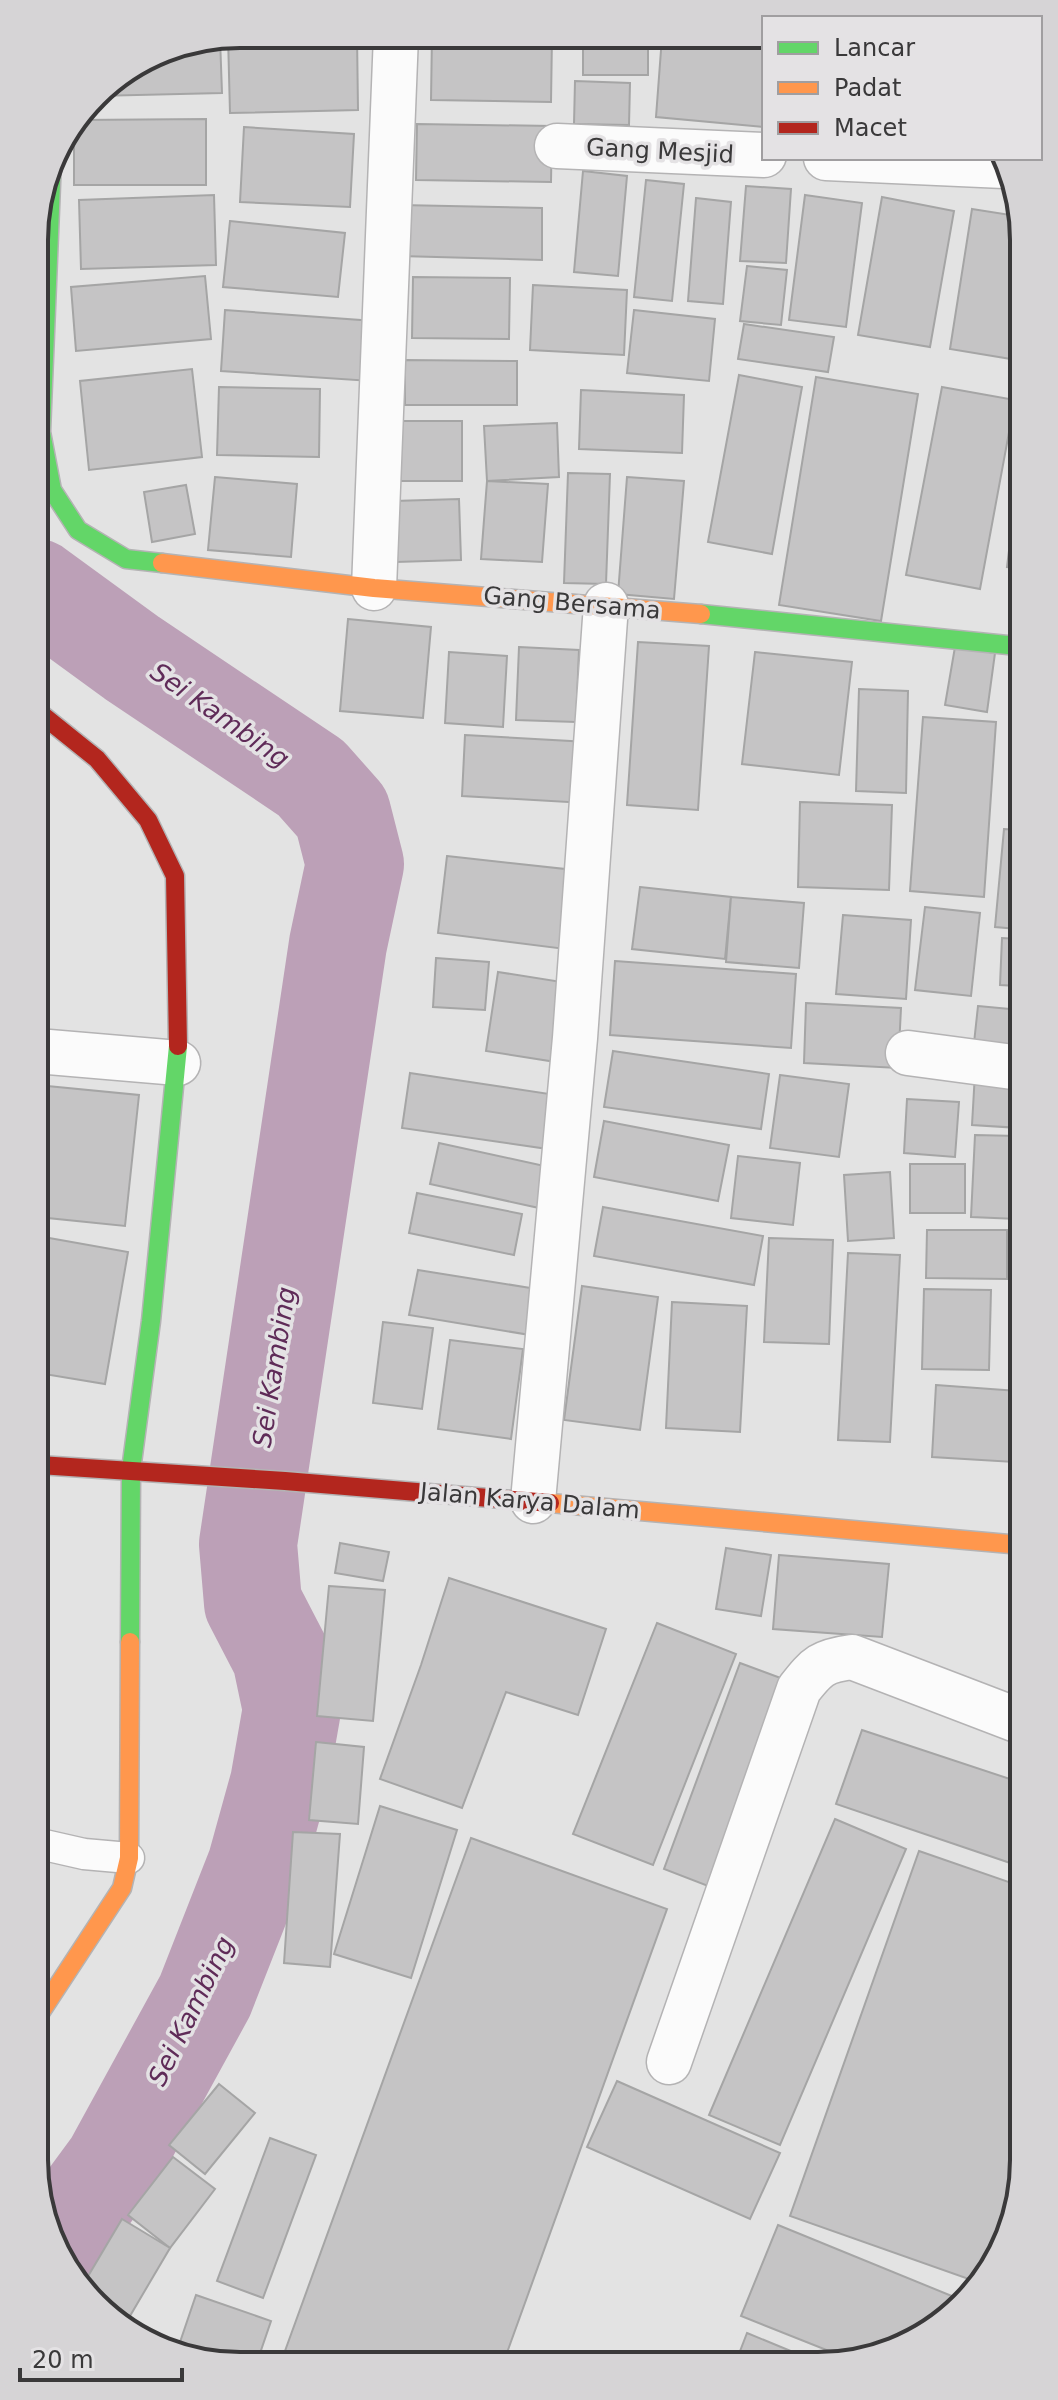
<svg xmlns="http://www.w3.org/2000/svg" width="1058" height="2400" font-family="'DejaVu Sans',sans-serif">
	<rect width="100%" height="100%" fill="#e3e3e3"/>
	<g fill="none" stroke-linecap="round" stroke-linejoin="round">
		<!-- river -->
		<polyline stroke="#bca0b7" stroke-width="98" points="36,588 132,658 311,778 342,813 355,864 338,944 248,1544 253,1603 281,1657 292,1709 279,1783 256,1866 205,1996 113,2164 74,2217 63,2248"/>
	</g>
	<!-- building -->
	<g fill="#c5c4c5" stroke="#a5a5a5" stroke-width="2">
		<polygon points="240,34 357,35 358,110 230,113 228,36"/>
		<polygon points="432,35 552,36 551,102 431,100"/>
		<polygon points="583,36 648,37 648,75 583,75"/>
		<polygon points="662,37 764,37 764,127 656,117"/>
		<polygon points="220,38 222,93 96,96 104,86 162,50"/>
		<polygon points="575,81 630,83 629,125 574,124"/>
		<polygon points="206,119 206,185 74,185 74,125 78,120"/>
		<polygon points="417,124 552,126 551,182 416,180"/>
		<polygon points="244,127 354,134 350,207 240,202"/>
		<polygon points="583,171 627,176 618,276 574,272"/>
		<polygon points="646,180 684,184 672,301 634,297"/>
		<polygon points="746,186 791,189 786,263 740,261"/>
		<polygon points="214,195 216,265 81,269 79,200"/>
		<polygon points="805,195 862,203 846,327 789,320"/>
		<polygon points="882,197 954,211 930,347 858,335"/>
		<polygon points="696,198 731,202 723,304 688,301"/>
		<polygon points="400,205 542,208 542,260 400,256"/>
		<polygon points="972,209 1017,216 1017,360 950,349"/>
		<polygon points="230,221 345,233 338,297 223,287"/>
		<polygon points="747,266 787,270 781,325 740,321"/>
		<polygon points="205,276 211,339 76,351 71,287"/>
		<polygon points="413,277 510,278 509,339 412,338"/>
		<polygon points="533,285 627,290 624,355 530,350"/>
		<polygon points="225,310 374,321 371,381 221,371"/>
		<polygon points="634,310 715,319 709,381 627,373"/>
		<polygon points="744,324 834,337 828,372 738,359"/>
		<polygon points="405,360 517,361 517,405 405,405"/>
		<polygon points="192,369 202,457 89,470 80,381"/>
		<polygon points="739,375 802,387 772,554 708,542"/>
		<polygon points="816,377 918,394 881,621 779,605"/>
		<polygon points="219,387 320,389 319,457 217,455"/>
		<polygon points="942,387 1015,400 980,589 906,575"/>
		<polygon points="581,390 684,395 682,453 579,449"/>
		<rect x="387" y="421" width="75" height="60"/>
		<polygon points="557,423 559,477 487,481 484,426"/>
		<polygon points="568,473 610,474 606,584 564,583"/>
		<polygon points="215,477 297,484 291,557 208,550"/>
		<polygon points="627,477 684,481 674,599 618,594"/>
		<polygon points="1018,477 1018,568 1007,567"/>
		<polygon points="487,481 548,484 542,562 481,559"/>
		<polygon points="186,485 195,534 152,542 144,492"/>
		<polygon points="459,499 461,560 396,562 394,501"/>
		<polygon points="348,619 431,627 423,718 340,711"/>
		<polygon points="638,642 709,646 698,810 627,805"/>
		<polygon points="519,647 579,650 576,722 516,720"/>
		<polygon points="955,647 995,653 987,712 945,705"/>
		<polygon points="449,652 507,656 503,727 445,723"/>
		<polygon points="755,652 852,662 839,775 742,764"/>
		<polygon points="859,689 908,691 906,793 856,791"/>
		<polygon points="923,717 996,722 984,897 910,891"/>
		<polygon points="465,735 588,742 585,803 462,796"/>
		<polygon points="1017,742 1019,742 1019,803 1013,803"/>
		<polygon points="800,802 892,805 889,890 798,887"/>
		<polygon points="1004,829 1019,830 1019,929 995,927"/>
		<polygon points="447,856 574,870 565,949 438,933"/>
		<polygon points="640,887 731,897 725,959 632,949"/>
		<polygon points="731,897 804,903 799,968 726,962"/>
		<polygon points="925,907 980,913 971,996 915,990"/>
		<polygon points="843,915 911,920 906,999 836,994"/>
		<polygon points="1002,938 1019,939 1020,986 1000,985"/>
		<polygon points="436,958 489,962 485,1010 433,1007"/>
		<polygon points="615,961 796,974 791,1048 610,1035"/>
		<polygon points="498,972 568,983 556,1062 486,1051"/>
		<polygon points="806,1003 901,1008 898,1068 804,1063"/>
		<polygon points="978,1006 1020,1010 1020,1047 974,1043"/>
		<polygon points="613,1051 769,1074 761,1129 604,1107"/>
		<polygon points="410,1073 556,1095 548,1149 402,1128"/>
		<polygon points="975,1073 1020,1076 1020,1128 972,1125"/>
		<polygon points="780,1075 849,1084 839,1157 770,1148"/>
		<polygon points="37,1085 139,1095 125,1226 38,1217"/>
		<polygon points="907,1099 959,1102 955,1157 904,1153"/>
		<polygon points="604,1121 729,1145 718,1201 594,1177"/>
		<polygon points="975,1135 1020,1136 1020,1219 971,1217"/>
		<polygon points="439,1143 549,1167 539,1208 430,1184"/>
		<polygon points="738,1156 800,1163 793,1225 731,1218"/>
		<rect x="910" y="1164" width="55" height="49"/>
		<polygon points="890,1172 894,1238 848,1241 844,1175"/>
		<polygon points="417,1193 522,1214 514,1255 409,1233"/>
		<polygon points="603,1207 763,1236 754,1285 594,1256"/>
		<polygon points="927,1230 1007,1230 1007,1279 926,1278"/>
		<polygon points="38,1236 128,1252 105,1384 38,1373"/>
		<polygon points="769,1238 833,1240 829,1344 764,1342"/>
		<polygon points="848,1253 900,1255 890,1442 838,1440"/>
		<polygon points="418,1270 537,1289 530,1335 409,1315"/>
		<polygon points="582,1286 658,1297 640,1430 564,1420"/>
		<polygon points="924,1289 991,1290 989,1370 922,1369"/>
		<polygon points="672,1302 747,1306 740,1432 666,1428"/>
		<polygon points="1021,1315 1021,1388 1013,1387"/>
		<polygon points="383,1322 433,1328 422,1409 373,1403"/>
		<polygon points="450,1340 523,1349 511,1439 438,1429"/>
		<polygon points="936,1385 1019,1391 1014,1462 932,1457"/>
		<polygon points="340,1543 389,1552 383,1581 335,1573"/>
		<polygon points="726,1548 771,1555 761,1616 716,1609"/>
		<polygon points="779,1555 889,1564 882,1637 773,1629"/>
		<polygon points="449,1578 606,1629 578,1715 506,1692 462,1808 380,1779 421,1665"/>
		<polygon points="329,1586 385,1590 373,1721 317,1716"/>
		<polygon points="657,1623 736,1654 653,1865 573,1834"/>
		<polygon points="1022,1633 1022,1668 1011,1664"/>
		<polygon points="740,1663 797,1684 721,1891 664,1869"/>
		<polygon points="862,1730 1022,1783 1022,1867 836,1804"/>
		<polygon points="316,1742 364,1747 358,1824 309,1820"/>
		<polygon points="380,1806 457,1830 411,1978 334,1954"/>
		<polygon points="835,1819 906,1849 780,2145 709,2115"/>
		<polygon points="293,1832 340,1834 330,1967 284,1963"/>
		<polygon points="471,1838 667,1909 504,2361 281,2362"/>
		<polygon points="919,1851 1023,1887 1023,2161 980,2283 790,2216"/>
		<polygon points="617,2081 780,2153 750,2219 587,2147"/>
		<polygon points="219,2084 255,2113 205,2174 169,2145"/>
		<polygon points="270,2138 316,2155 263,2298 217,2281"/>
		<polygon points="173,2157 215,2189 170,2248 128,2215"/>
		<polygon points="122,2219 170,2248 127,2321 97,2303 84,2283"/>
		<polygon points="778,2225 964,2301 871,2359 849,2359 741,2316"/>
		<polygon points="196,2295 271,2321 257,2362 201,2362 177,2351"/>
		<polygon points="747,2333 810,2359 737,2359"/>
	</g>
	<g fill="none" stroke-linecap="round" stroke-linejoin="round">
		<defs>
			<polyline id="lane" points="40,1844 84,1854 129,1858"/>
			<g id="street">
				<polyline points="557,146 764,155"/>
				<polyline points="826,158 1004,166"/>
				<polyline points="374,588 396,35"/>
				<polyline points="37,1051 178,1063"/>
				<polyline points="908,1053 1020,1068"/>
				<polyline points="533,1501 575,1038 606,605"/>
				<path d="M669 2062 799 1689C817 1666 822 1661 852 1657L1022 1722"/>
			</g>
			<g id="fast">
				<polyline points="52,159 41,432 52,490 78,530 126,559 162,563"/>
				<polyline points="701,614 1018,646"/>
				<polyline points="130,1642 131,1470 151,1321 178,1046"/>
			</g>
			<g id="slow">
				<polyline points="162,563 374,588 701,614"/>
				<polyline points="550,1503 1021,1545"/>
				<polyline points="40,2013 122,1888 129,1858 130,1642"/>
			</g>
			<g id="jam">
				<polyline points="36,710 97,759 148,820 175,876 178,1046"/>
				<polyline points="39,1465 285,1481 550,1503"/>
			</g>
		</defs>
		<!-- lane casing -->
		<use href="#lane" stroke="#b4b3b4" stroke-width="33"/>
		<!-- street casing -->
		<use href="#street" stroke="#b4b3b4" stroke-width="47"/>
		<!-- fast casing -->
		<use href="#fast" stroke="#b4b3b4" stroke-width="21"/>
		<!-- slow casing -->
		<use href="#slow" stroke="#b4b3b4" stroke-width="21"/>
		<!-- jam casing -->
		<use href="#jam" stroke="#b4b3b4" stroke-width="21"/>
		<!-- lane -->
		<use href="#lane" stroke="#fbfbfb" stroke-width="30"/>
		<!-- street -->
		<use href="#street" stroke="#fbfbfb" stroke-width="44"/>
		<!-- fast -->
		<use href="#fast" stroke="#63d668" stroke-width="18"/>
		<!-- slow -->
		<use href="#slow" stroke="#ff974d" stroke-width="18"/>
		<!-- jam -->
		<use href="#jam" stroke="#b3261e" stroke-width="18"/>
	</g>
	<g text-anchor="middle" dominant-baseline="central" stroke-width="7" stroke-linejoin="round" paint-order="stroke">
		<!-- street labels -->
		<g font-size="24" fill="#3a393a" stroke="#e4e2e4">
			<text transform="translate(660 151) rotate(3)">Gang Mesjid</text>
			<text transform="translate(572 603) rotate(5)">Gang Bersama</text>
			<text transform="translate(530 1501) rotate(5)">Jalan Karya Dalam</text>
		</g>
		<!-- water labels -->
		<g font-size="26" font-style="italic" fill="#5f2b58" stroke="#e4e2e4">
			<text transform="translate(220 715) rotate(35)">Sei Kambing</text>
			<text transform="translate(274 1367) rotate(-81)">Sei Kambing</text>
			<text transform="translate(191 2011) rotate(-64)">Sei Kambing</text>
		</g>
	</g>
	<!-- crop -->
	<path d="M0 0H1058V2400H0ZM240 48H818A192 192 0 0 1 1010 240V2160A192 192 0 0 1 818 2352H240A192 192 0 0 1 48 2160V240A192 192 0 0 1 240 48Z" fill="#d6d4d6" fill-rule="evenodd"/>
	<path fill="none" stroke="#3a393a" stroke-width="4" d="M240 48H818A192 192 0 0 1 1010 240V2160A192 192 0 0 1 818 2352H240A192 192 0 0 1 48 2160V240A192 192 0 0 1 240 48Z"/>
	<!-- legend -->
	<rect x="762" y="16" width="280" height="144" fill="#e4e2e4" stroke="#a09ea0" stroke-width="2"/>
	<rect x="778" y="42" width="40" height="12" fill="#63d668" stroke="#a09ea0" stroke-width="2"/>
	<text x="834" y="56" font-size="24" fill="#3a393a">Lancar</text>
	<rect x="778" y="82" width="40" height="12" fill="#ff974d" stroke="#a09ea0" stroke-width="2"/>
	<text x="834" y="96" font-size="24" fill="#3a393a">Padat</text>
	<rect x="778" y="122" width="40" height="12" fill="#b3261e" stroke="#a09ea0" stroke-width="2"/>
	<text x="834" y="136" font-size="24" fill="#3a393a">Macet</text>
	<!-- scale -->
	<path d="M20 2368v12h162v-12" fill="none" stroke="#3a393a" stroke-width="4"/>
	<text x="32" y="2368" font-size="24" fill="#3a393a" stroke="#e4e2e4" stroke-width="6" paint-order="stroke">20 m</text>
</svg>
